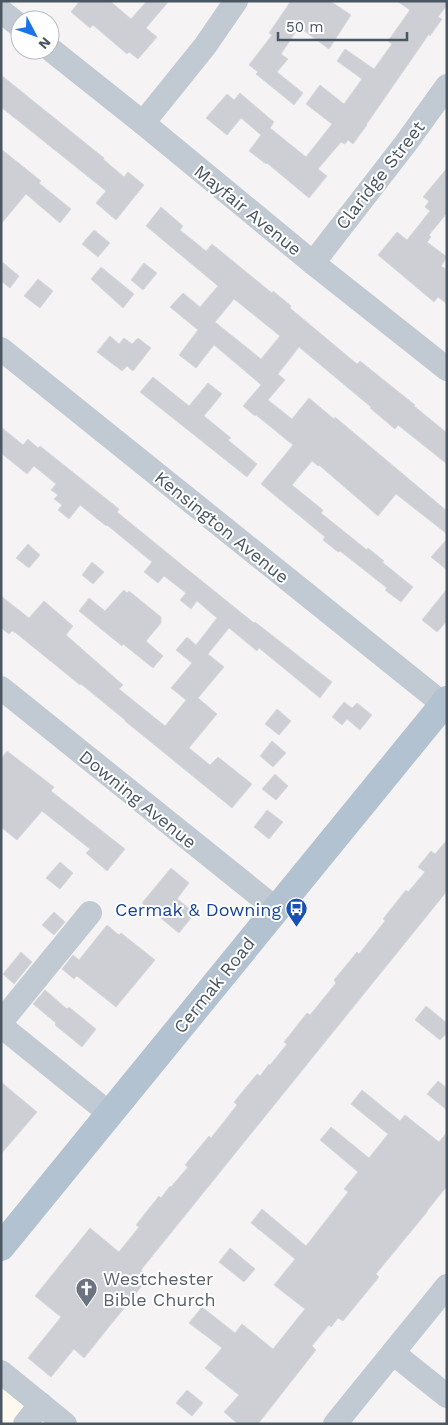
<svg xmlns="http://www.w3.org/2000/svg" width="448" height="1425" font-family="'Work Sans',sans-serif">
	<rect width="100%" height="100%" fill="#f5f3f3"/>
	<!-- commercial -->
	<polygon fill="#fdf9ef" points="1,1379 45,1414 37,1424 1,1424"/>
	<!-- building -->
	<g fill="#cdcfd5" stroke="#d7d9de" fill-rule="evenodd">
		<polygon points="80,1 110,1 131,19 147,1 169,1 146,28 157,37 138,59 129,52 127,54 93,25 90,28 71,12"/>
		<polygon points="291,1 330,1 351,15 329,49 299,27 281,54 288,59 277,72 303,93 294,105 256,74 258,72 249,65 272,35 269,33"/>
		<polygon points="397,1 447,1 447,5 438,17 442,19 430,36 429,34 366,125 367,125 353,144 348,140 345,144 341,142 318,169 327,176 309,198 267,163 266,164 249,151 261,135 241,118 227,135 206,118 227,94 234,100 240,93 274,122 270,128 306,157 332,124 306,104 320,85 344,104 362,79 337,61 345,49 374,69 392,44 388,41 410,10"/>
		<polygon points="1,75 104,158 103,159 124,177 128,172 144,185 116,220 96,203 106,191 1,107"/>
		<polygon points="1,149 41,181 39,183 71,209 60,223 26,194 1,224"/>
		<polygon points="447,168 447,213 429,235 431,237 427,242 447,257 441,266 447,270 447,304 438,297 434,302 378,255 397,232 407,240 430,211 425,207 429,201 423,197"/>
		<path d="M161 207 183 226 180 230 206 251 212 244 272 293 273 291 291 306 290 308 357 364 360 361 415 405 414 406 447 433V464L398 425 395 429 370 408 371 407 299 347 278 374 285 380 268 400 292 419 309 398 334 419 335 417 447 511V534L396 494 378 516 319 465 318 466 312 461 292 485 323 510 321 513 367 550 368 548 384 561 382 562 413 587 401 602 385 590 387 588 340 551 338 552 323 540 325 537 261 484 293 445 256 415 255 416 243 406 261 385 259 383 214 345 196 368 179 355 198 330 170 307 183 293 200 307 218 286 146 226ZM234 299 280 336 261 359 215 322Z"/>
		<polygon points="94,230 110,243 98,257 82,244"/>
		<polygon points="1,261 19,276 10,288 1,281"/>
		<polygon points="144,263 157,273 143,290 131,280"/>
		<polygon points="101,267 134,294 123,308 91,279"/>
		<polygon points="38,279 53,291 40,308 24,296"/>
		<polygon points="110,336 119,344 124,338 132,344 138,338 151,348 133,371 127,366 122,371 97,352"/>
		<polygon points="153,377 189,406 208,383 222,394 204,416 231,438 228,440 257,464 247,477 140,392"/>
		<polygon points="1,427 23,445 28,439 38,448 40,446 119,509 117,512 187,569 254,623 255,622 332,682 320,698 259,648 257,651 229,628 208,654 224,667 198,698 217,714 189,748 210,765 218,757 252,784 232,808 125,721 125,720 81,684 80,685 16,633 12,631 9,634 1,628 1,596 29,618 44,601 73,626 66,635 123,685 119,689 165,726 186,700 171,688 192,663 176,650 187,637 196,645 217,618 197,601 191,609 180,600 186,593 164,576 158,583 144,572 152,562 107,525 106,526 80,505 69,519 58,510 62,505 54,499 58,495 51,490 56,484 34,466 27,474 1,453"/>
		<polygon points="447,539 447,570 431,557"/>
		<polygon points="28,544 40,555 29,568 16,558"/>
		<polygon points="92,562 104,572 93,584 82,575"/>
		<polygon points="447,589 447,621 437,632 422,620"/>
		<polygon points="124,590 127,593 129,591 161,617 161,623 146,641 163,656 153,668 123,644 122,646 79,611 89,598 105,611"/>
		<polygon points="344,702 352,708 357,703 372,715 360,730 347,719 342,725 332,717"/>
		<polygon points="277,709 291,721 279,735 265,724"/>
		<polygon points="272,741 286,753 273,767 260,756"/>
		<polygon points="7,751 54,787 51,791 125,849 107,871 86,853 90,849 42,811 17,840 1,827 1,759"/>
		<polygon points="275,774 288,786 276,800 262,789"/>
		<polygon points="267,810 283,822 269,839 254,827"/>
		<polygon points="447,840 447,891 141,1270 149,1277 84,1358 74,1349 51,1377 28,1358 61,1317 35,1296 90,1228 119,1252 139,1227 136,1225 159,1196 161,1198 170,1186 171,1187 188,1167 185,1165 209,1136 211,1138 237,1105 234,1102 257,1074 260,1076 269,1064 270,1065 287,1044 284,1042 307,1013 310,1015 319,1004 336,983 334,980 357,952 359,954 385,921 383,919 406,890 408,892 425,872 418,867 431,851 435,854"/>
		<polygon points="60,862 73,873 60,889 46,878"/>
		<polygon points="171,868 189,883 177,899 195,913 179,933 142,903"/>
		<polygon points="54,912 65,922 54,935 42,925"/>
		<polygon points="107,925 119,935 121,933 155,960 116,1007 77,976 74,979 62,969 73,955 79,960"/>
		<polygon points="21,952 32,962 14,984 3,974"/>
		<polygon points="45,990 67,1009 69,1007 96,1029 82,1047 55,1025 56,1023 33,1004"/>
		<polygon points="426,1006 447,1023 447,1033 440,1040 415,1020"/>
		<polygon points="438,1081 447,1088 447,1110 427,1094"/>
		<polygon points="1,1082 37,1112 1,1154"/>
		<polygon points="362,1090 400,1121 405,1115 439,1142 447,1132 447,1186 427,1211 427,1212 376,1274 379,1277 343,1321 338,1318 331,1327 329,1325 312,1346 316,1350 258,1424 238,1424 224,1412 239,1395 205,1368 222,1348 189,1323 202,1307 235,1333 242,1324 273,1349 305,1309 274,1285 295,1259 251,1223 262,1209 306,1246 348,1192 344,1189 358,1172 320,1140 331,1127 369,1158 388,1134 351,1104"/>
		<polygon points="230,1248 255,1269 244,1282 219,1262"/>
		<polygon points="187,1390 203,1403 192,1416 176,1403"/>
	</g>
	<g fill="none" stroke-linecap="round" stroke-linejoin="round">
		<!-- minor -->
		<g stroke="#c1cad2" stroke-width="24">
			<polyline points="1,11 20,26"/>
			<polyline points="50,49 143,123 313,263 447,369"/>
			<polyline points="143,123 205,46 236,1"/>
			<polyline points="313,263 406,143 447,86"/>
			<polyline points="1,349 443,704"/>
			<polyline points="1,688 276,909"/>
			<polyline points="1,1022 90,913"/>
			<polyline points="1,1026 110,1114"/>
			<polyline points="393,1353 447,1396"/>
			<polyline points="1,1372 65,1424"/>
			<polyline points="25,1424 41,1404"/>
			<polyline points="335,1424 447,1286"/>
		</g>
		<!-- major -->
		<polyline stroke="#b3c2d1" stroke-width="28" points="1,1247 447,700"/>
	</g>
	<!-- icons -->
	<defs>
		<symbol id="bus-pin" viewBox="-11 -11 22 30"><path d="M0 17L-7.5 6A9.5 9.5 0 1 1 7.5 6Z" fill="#1a4fb4" stroke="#fff"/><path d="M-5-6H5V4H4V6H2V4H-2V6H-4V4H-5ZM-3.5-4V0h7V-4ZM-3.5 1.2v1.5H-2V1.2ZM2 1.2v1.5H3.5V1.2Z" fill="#fff"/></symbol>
		<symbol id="church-pin" viewBox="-11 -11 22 30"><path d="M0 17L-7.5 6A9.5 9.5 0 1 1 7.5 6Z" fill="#6b7280" stroke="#fff"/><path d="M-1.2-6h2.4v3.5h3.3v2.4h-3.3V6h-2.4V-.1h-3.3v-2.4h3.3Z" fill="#fff"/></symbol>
	</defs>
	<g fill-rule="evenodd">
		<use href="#bus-pin" x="284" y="896" width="25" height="34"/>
		<use href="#church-pin" x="74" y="1276" width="25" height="34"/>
	</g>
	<g text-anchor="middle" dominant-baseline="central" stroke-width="4" stroke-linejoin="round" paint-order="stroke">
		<!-- street labels -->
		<g font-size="18" fill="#4a5661" stroke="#fff">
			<text transform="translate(380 175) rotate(-52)">Claridge Street</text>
			<text transform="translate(248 210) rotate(39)">Mayfair Avenue</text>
			<text transform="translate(222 527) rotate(39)">Kensington Avenue</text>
			<text transform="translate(138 799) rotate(39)">Downing Avenue</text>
			<text transform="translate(214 985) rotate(-51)">Cermak Road</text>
		</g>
		<!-- transit labels -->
		<g font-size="18" fill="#164399" stroke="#fff" text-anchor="end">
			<text x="281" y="909">Cermak &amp; Downing</text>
		</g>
		<!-- worship labels -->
		<g font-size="18" fill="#5b616d" stroke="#fff" text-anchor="start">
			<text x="103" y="1278">Westchester<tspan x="103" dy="21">Bible Church</tspan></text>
		</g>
	</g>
	<!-- border -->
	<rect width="448" height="1425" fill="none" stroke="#4a5661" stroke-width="5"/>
	<!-- north arrow -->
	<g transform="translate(35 35) rotate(131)"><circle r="24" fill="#ffffff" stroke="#b7bbc0"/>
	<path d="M0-4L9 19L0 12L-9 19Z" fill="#1a73e8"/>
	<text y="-8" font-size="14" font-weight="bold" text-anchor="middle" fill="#4a5661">N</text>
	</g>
	<!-- scale -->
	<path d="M278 32v8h129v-8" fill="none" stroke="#4a5661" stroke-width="2.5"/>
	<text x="286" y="32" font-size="15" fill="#4a5661" stroke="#ffffff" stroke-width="4" paint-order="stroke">50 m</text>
</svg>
